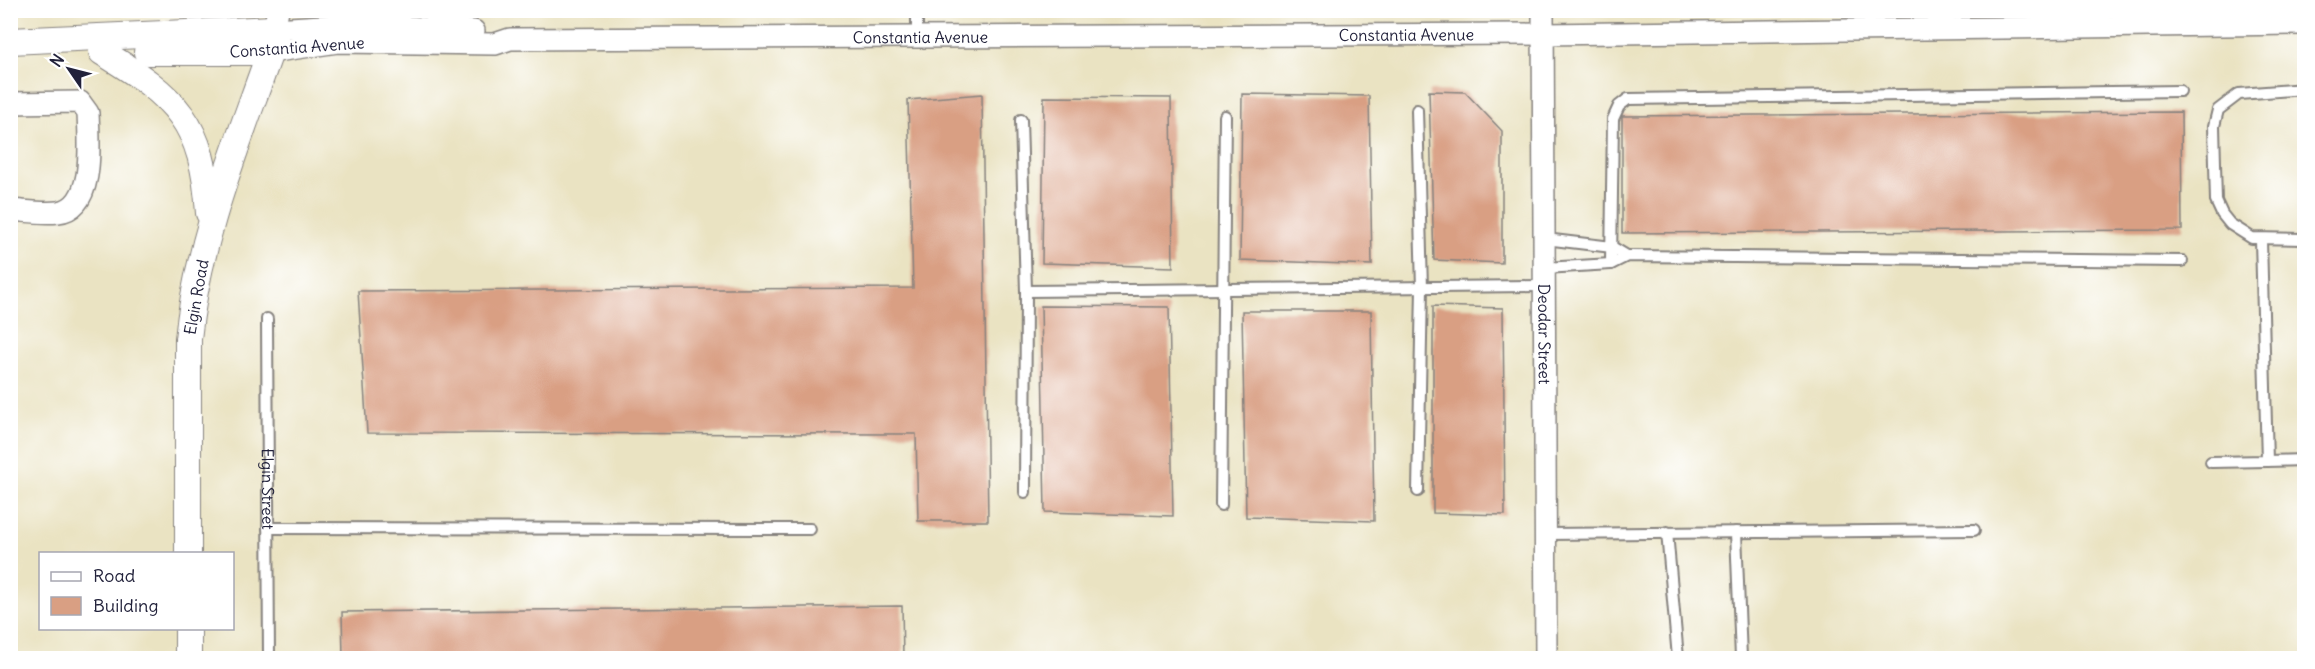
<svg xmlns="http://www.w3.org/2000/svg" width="2315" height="669" font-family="Delius,sans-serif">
	<rect width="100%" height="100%" fill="#fff"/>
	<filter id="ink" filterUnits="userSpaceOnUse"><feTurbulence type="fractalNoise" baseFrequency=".0167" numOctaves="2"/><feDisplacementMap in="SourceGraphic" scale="12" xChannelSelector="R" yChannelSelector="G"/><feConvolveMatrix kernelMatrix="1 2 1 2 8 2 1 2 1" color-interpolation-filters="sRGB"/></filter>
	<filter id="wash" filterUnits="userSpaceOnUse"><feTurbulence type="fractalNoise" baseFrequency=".008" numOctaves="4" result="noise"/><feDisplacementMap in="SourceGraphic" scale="24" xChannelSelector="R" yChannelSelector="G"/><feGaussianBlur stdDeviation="1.35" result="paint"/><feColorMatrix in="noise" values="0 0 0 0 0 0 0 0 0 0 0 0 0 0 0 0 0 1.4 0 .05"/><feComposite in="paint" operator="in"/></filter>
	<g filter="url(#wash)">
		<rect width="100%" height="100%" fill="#eae3c2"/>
		<g id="blocks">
			<!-- building -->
			<g fill="#d99f83">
				<polygon points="1429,91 1465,92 1502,131 1502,263 1434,260"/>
				<polygon points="982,94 988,521 918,521 916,434 367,433 358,291 913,288 908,100"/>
				<polygon points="1242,94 1369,96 1372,265 1240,260"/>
				<polygon points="1044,97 1171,98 1173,267 1042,263"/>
				<polygon points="2181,112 2182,230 1622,233 1622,116"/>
				<polygon points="1041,306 1169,307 1173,516 1045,512"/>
				<polygon points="1433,306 1503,308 1505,515 1433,513"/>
				<polygon points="1242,311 1371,311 1374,521 1246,517"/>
				<polygon points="902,606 903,658 343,658 342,612"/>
			</g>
		</g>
	</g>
	<g filter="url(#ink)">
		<use href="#blocks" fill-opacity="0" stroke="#86827e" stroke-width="1.5"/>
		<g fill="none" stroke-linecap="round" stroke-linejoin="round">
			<defs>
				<g id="service">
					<polyline points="917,10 917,37"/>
					<polyline points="2304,89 2239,94 2218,110 2214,126 2216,201 2222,214 2230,224 2252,238 2304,239"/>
					<polyline points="1417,110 1422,288 1418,491"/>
					<polyline points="1021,120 1026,291 1025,492"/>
					<polyline points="1545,239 1612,247 1627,256"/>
					<polyline points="1611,264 1613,119 1619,106 1628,99 2180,91"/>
					<polyline points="1545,268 1611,264 1627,256 2182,261"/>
					<polyline points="1026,291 1545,286"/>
					<path id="s1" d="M267 319 269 658"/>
					<polyline points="2267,461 2304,460"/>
					<polyline points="2211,462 2267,461 2261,240"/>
					<polyline points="1221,505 1225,116"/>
					<polyline points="268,528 810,529"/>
					<polyline points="1667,532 1678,658"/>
					<polyline points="1736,532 1741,658"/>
					<polyline points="1546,534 1974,530"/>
				</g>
				<g id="minor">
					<polyline points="278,10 274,29 354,24 474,31"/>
					<path id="s2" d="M1543 10 1546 658"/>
					<path id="s3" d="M270 52 338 42 495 44 510 39 1544 34 2304 24"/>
					<path d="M10 103 80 102 88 113C89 140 96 208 58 212 43 214 26 211 10 210"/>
				</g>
				<g id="tertiary">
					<path d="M10 41 274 29 270 52C237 146 198 239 188 339V554"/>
					<path d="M102 52C177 98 203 122 209 213"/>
					<polyline points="147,52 270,52"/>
					<polyline points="188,658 188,628"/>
				</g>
			</defs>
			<!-- service casing -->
			<use href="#service" stroke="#86827e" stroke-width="14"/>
			<!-- minor casing -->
			<use href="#minor" stroke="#86827e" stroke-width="24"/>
			<!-- tertiary casing -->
			<use href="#tertiary" stroke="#86827e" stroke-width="28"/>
			<!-- service -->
			<use href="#service" stroke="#fff" stroke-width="10"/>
			<!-- minor -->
			<use href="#minor" stroke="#fff" stroke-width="21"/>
			<!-- tertiary -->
			<use href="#tertiary" stroke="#fff" stroke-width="26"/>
		</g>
	</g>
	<g text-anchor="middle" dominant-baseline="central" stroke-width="4.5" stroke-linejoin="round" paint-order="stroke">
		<!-- street labels -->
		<g font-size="16" fill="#22223b" stroke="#fff">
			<text stroke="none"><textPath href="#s3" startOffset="1138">Constantia Avenue</textPath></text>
			<text stroke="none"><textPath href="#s3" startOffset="652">Constantia Avenue</textPath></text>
			<text transform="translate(297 47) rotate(-4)">Constantia Avenue</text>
			<text transform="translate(196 297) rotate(-80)">Elgin Road</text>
			<text stroke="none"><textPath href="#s2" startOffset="324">Deodar Street</textPath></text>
			<text stroke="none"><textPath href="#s1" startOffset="170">Elgin Street</textPath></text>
		</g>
	</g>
	<!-- margin -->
	<rect width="2315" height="669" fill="none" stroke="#fff" stroke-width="36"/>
	<!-- legend -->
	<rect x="39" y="552" width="195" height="78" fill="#ffffff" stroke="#a7a7b1" stroke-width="1.5"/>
	<rect x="51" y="572" width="30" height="9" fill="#ffffff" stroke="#a7a7b1" stroke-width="1.5"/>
	<text x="93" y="582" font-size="18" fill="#22223b">Road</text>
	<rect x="51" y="597" width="30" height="18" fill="#d99f83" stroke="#a7a7b1" stroke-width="1.5"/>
	<text x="93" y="612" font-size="18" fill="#22223b">Building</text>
	<!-- north arrow -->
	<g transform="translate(69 69) rotate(305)" stroke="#ffffff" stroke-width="4.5" paint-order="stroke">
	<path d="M0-4.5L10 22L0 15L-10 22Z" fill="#22223b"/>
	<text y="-9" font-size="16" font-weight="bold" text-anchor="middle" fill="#22223b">N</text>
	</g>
</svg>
